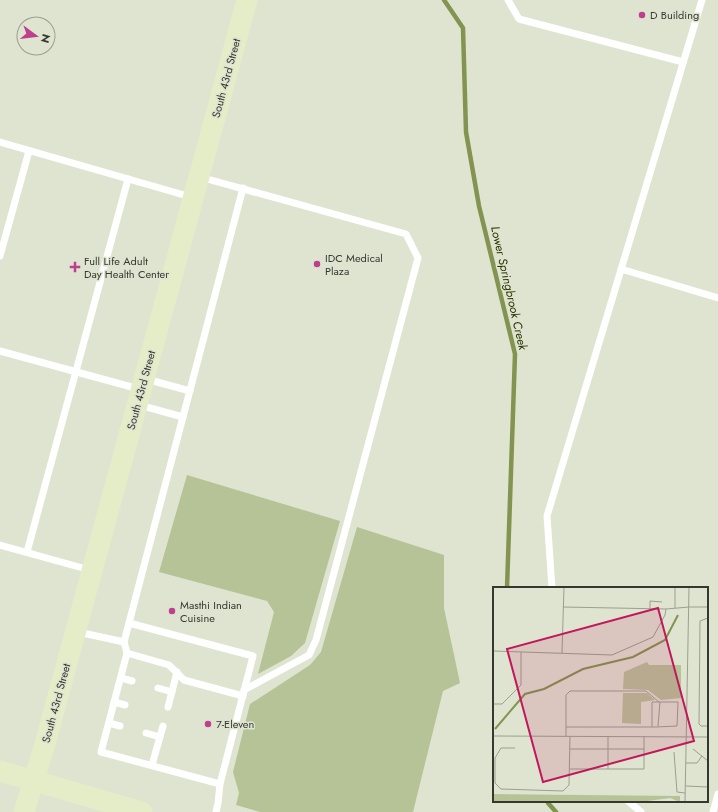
<svg xmlns="http://www.w3.org/2000/svg" width="718" height="812" font-family="Jost,sans-serif">
	<rect width="100%" height="100%" fill="#dee4d0"/>
	<!-- green -->
	<g fill="#b6c397">
		<polygon points="187,475 340,521 305,643 291,656 258,674 274,612 267,601 159,572"/>
		<polygon points="357,527 444,555 444,608 460,683 443,691 413,812 260,812 236,805 239,793 233,772 250,704 310,665 321,652"/>
	</g>
	<g fill="none" stroke-linecap="round" stroke-linejoin="round">
		<!-- stream -->
		<g stroke="#829450" stroke-width="4.5">
			<polyline points="444,0 463,28 466,132 479,206 515,354 507,588"/>
			<polyline points="548,801 548,803 556,812"/>
		</g>
		<!-- lane -->
		<g stroke="#fff" stroke-width="7">
			<polyline points="508,0 519,19 683,62"/>
			<polyline points="0,142 191,197"/>
			<polyline points="200,177 406,234 418,258 316,640 309,655 244,690"/>
			<polyline points="0,256 29,151"/>
			<polyline points="621,269 718,298"/>
			<polyline points="0,351 139,389"/>
			<polyline points="146,379 190,391"/>
			<polyline points="139,405 183,417"/>
			<polyline points="0,545 90,570"/>
			<polyline points="27,552 128,179"/>
			<polyline points="552,588 547,516 702,0"/>
			<polyline points="129,623 253,656 220,784 101,752 127,653 124,642 243,188"/>
			<polyline points="78,632 124,642"/>
			<polyline points="127,653 169,665 184,680 243,696"/>
			<polyline points="121,678 132,681"/>
			<polyline points="158,688 172,692"/>
			<polyline points="114,702 125,705"/>
			<polyline points="168,707 177,672"/>
			<polyline points="109,723 120,726"/>
			<polyline points="146,733 160,737"/>
			<polyline points="152,765 163,726"/>
			<polyline points="628,801 641,812"/>
			<polyline points="216,812 218,803 220,784"/>
			<polyline points="713,812 718,794"/>
		</g>
		<!-- secondary -->
		<g stroke="#e4ecc8" stroke-width="21">
			<polyline points="0,771 142,812"/>
			<polyline points="24,812 45,744 247,0"/>
		</g>
	</g>
	<!-- markers -->
	<g fill="#be3f8d" stroke="#dee4d0" stroke-width="1.5">
		<circle cx="642" cy="15" r="4"/>
		<circle cx="317" cy="264" r="4"/>
		<path d="M73 261h4v4h4v4h-4v4h-4v-4h-4v-4h4z"/>
		<circle cx="172" cy="611" r="4"/>
		<circle cx="208" cy="724" r="4"/>
	</g>
	<g text-anchor="middle" dominant-baseline="central" stroke-width="3" stroke-linejoin="round" paint-order="stroke">
		<!-- poi labels -->
		<g font-size="11" fill="#363830" stroke="#dee4d0" text-anchor="start">
			<text x="650" y="15">D Building</text>
			<text x="325" y="258">IDC Medical<tspan x="325" dy="13">Plaza</tspan></text>
			<text x="84" y="261">Full Life Adult<tspan x="84" dy="13">Day Health Center</tspan></text>
			<text x="180" y="605">Masthi Indian<tspan x="180" dy="13">Cuisine</tspan></text>
			<text x="216" y="724">7-Eleven</text>
		</g>
		<!-- street labels -->
		<g font-size="11" fill="#363830" stroke="#dee4d0">
			<text transform="translate(226 78) rotate(-75)">South 43rd Street</text>
			<text transform="translate(141 390) rotate(-75)">South 43rd Street</text>
			<text transform="translate(56 703) rotate(-75)">South 43rd Street</text>
		</g>
		<!-- water labels -->
		<g font-size="12" font-style="italic" fill="#2b3600" stroke="#dee4d0">
			<text transform="translate(509 288) rotate(77)">Lower Springbrook Creek</text>
		</g>
	</g>
	<!-- overview -->
	<g transform="translate(493 587)">
		<rect width="215" height="215" fill="#dee4d0"/>
		<path d="M154 75 156 78H188V111L168 113 155 103 130 102 131 85ZM130 106H154L162 113 148 115V137L129 136Z" fill="#b6c397"/>
		<path d="M0 207 187 209V215L177 211 147 215H0Z" fill="#b6c397"/>
		<path fill="none" stroke="#829450" stroke-width="2" d="M2 142 32 107 51 102 90 82 140 70 172 53 185 28"/>
		<path fill="none" stroke="#9b9f90" stroke-width="1" d="M70 20 173 22 196 20M196 20H215M182 21V0M157 22V14L169 15M215 31 207 34 206 137 208 139H215M0 64 119 68 160 50 172 28 173 22M69 66 71 0M0 117H9L28 98V65M165 139 167 115M73 140H163L184 139 185 115H159V140M0 149 215 150M73 149V108L77 104H153L166 115M115 149V182H151V149M22 161H8L2 171V196L8 202 70 204 76 198 77 149M77 162H151M200 162 215 174M181 165 184 205 192 206M193 176H204L209 169M77 182H115M193 199 215 200M192 215 196 0"/>
		<path fill="#c2185b" fill-opacity="0.15" stroke="#c2185b" stroke-width="2" d="M165 21 201 154 50 195 14 62Z"/>
		<rect width="215" height="215" fill="none" stroke="#363830" stroke-width="2"/>
	</g>
	<!-- north arrow -->
	<g transform="translate(36 36) rotate(105)"><circle r="19" fill="#dee4d0" stroke="#9b9f90"/>
	<path d="M0-3L7 15L0 10L-7 15Z" fill="#be3f8d"/>
	<text y="-6" font-size="11" font-weight="bold" text-anchor="middle" fill="#363830">N</text>
	</g>
</svg>
